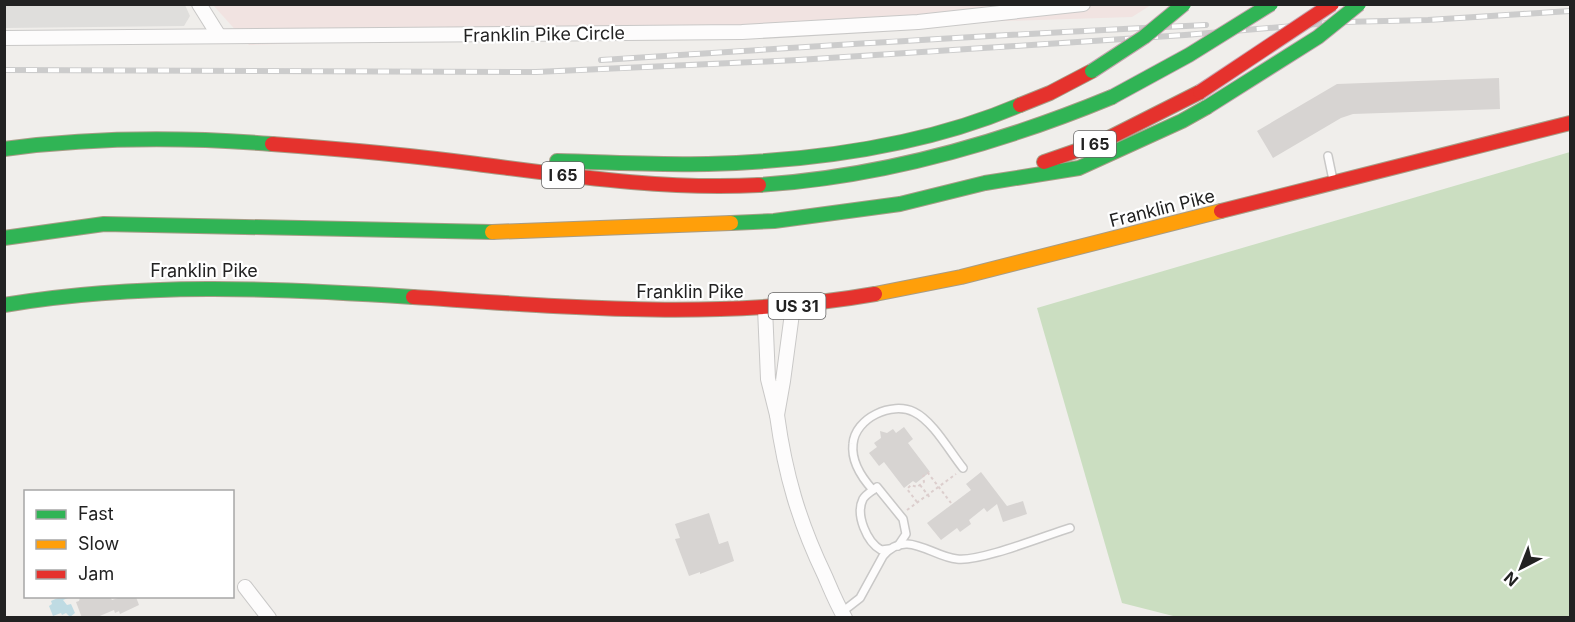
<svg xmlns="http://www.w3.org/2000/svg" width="1575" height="622" font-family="Inter,sans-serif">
	<rect width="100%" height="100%" fill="#f0eeeb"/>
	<!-- residential -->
	<polygon fill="#dfdedc" points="4,5 185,5 190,16 184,26 5,28"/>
	<!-- commercial -->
	<polygon fill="#f1e3e1" points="213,5 1151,5 1132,17 249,45"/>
	<!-- forest -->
	<polygon fill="#cbdec1" points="1570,152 1570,617 1181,618 1122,603 1037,308"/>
	<!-- water -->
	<polygon fill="#bfdbe3" points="60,597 67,597 68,598 63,600 67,605 71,604 75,613 70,617 66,613 62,615 61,613 53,616 49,606 52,604 51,601"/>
	<!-- building -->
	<g fill="#d7d4d2">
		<polygon points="1499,78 1500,109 1353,114 1341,118 1273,158 1257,131 1337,84"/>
		<polygon points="904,427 913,439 908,443 930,472 916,483 913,481 904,488 884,462 879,466 869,453 877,447 874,443 881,438 880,431 887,433 893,429 896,433"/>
		<polygon points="981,472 1007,506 1023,501 1027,514 1003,522 997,504 987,512 984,508 969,520 971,524 960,532 957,528 941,540 927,523 971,490 966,484"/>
		<polygon points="709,513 719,544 728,541 734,561 700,574 700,572 689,576 675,539 680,538 675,524"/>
		<polygon points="80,597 110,597 112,600 121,597 136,597 139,605 120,614 119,611 115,613 114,610 95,618 82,618 76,602 79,601"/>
	</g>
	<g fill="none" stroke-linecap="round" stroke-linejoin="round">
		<defs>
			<g id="lane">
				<polyline points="1328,156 1333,180"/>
				<path d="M873 490C862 478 851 462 853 444 855 418 892 401 914 412 933 421 950 452 963 468"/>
				<path d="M889 549 881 550C867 542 855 515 863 499 866 494 872 491 877 487L903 519 906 534 898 546"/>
				<path d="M842 612 860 598 883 556C906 528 932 557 957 559 980 562 1044 536 1070 528"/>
			</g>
			<g id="street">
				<polyline points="199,4 219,36"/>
				<polyline points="4,38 742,32 918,22 1083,4"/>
				<polyline points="765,308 768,379 777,415 783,381 793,306"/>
				<path d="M777 415C785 474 799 522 825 576 831 590 837 605 845 618"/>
				<polyline points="245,587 269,618"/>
			</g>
			<g id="fast">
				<path d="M4 149C94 137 182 137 272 144"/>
				<path d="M557 161C607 162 657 165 708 164 813 161 922 147 1020 105"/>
				<path d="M759 185C882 177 998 144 1112 97"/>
				<polyline points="731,223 774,221 900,204 985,183 1079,168 1182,121 1207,107"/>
				<polyline points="4,238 104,224 492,232"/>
				<path d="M4 305C140 282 276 288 413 297"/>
			</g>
			<g id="slow">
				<polyline points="492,232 731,223"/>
				<polyline points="875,294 961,277 1221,211"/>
			</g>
			<g id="jam">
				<polyline points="1020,105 1050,93 1092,71"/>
				<path d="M272 144C341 149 409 155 477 164 571 176 664 190 759 185"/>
				<polyline points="1044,162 1099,143 1200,92"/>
				<polyline points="1221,211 1570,123"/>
				<path d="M413 297C567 307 722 321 875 294"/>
			</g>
		</defs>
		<!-- lane casing -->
		<use href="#lane" stroke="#c9c8c7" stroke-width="10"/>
		<!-- street casing -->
		<use href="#street" stroke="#c9c8c7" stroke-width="16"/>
		<!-- fast casing -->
		<use href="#fast" stroke="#a79c86" stroke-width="16"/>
		<!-- slow casing -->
		<use href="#slow" stroke="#a79c86" stroke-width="16"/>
		<!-- jam casing -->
		<use href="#jam" stroke="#a79c86" stroke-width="16"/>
		<!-- path -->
		<g stroke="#dccecd" stroke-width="2" stroke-dasharray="3 3" stroke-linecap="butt">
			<polyline points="920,485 931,499"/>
			<polyline points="917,502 907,489 911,485 917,487 924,482 923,476 928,473 951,503"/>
			<polyline points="907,510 956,474"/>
		</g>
		<!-- lane -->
		<use href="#lane" stroke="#fdfcfc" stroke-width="7"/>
		<!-- street -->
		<use href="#street" stroke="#fdfcfc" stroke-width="14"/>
		<!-- fast -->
		<use href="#fast" stroke="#30b455" stroke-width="14"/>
		<!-- slow -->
		<use href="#slow" stroke="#ff9f0a" stroke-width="14"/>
		<!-- jam -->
		<use href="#jam" stroke="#e5322d" stroke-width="14"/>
		<defs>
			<g id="rail">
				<path d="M601 60C803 47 1004 34 1206 25"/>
				<polyline points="4,70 536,72 798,60 1185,35 1341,22 1428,20 1570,11"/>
			</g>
		</defs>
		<!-- rail casing -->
		<use href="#rail" stroke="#ccc" stroke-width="6"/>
		<!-- rail -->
		<use href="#rail" stroke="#fff" stroke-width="4" stroke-dasharray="11" stroke-linecap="butt"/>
		<defs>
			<g id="fast-bridge">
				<polyline points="1092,71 1144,37 1184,4"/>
				<polyline points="1112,97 1189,55 1271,4"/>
				<polyline points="1207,107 1318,37 1359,4"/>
			</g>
			<polyline id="jam-bridge" points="1200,92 1332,4"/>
		</defs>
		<!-- fast-bridge casing -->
		<use href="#fast-bridge" stroke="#c5a2ac" stroke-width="16" stroke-linecap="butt"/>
		<!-- jam-bridge casing -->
		<use href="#jam-bridge" stroke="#c5a2ac" stroke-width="16" stroke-linecap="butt"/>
		<!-- fast-bridge -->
		<use href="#fast-bridge" stroke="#30b455" stroke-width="14"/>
		<!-- jam-bridge -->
		<use href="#jam-bridge" stroke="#e5322d" stroke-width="14"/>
	</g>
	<g text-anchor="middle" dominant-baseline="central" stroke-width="4.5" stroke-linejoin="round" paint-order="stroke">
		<!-- shield labels -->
		<g fill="#fff" stroke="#646464" stroke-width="1.5">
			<rect x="1074" y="131" width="42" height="26" rx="4.5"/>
			<rect x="542" y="162" width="42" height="26" rx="4.5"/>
			<rect x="768.5" y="293" width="57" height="26" rx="4.5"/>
		</g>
		<g font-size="16" font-weight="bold" fill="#222">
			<text x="1095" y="144">I 65</text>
			<text x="563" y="175">I 65</text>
			<text x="797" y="306">US 31</text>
		</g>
		<!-- street labels -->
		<g font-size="18" fill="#222" stroke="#fff">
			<text transform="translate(544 34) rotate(-1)">Franklin Pike Circle</text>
			<text transform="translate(1162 208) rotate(-14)">Franklin Pike</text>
			<text x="204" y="270">Franklin Pike</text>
			<text x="690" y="291">Franklin Pike</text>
		</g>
	</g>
	<!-- border -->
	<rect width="1575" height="622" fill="none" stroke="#222222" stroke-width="12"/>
	<!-- legend -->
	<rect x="24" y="490" width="210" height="108" fill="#ffffff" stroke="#a7a7a7" stroke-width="1.5"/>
	<rect x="36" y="510" width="30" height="9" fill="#30b455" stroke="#a7a7a7" stroke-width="1.5"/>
	<text x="78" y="520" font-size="18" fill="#222222">Fast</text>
	<rect x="36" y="540" width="30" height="9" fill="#ff9f0a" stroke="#a7a7a7" stroke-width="1.5"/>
	<text x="78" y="550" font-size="18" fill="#222222">Slow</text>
	<rect x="36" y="570" width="30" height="9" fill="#e5322d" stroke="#a7a7a7" stroke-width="1.5"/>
	<text x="78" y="580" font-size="18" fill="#222222">Jam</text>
	<!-- north arrow -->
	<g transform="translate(1521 568) rotate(222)" stroke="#ffffff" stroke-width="4.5" paint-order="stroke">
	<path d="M0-4.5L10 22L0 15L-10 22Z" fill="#222222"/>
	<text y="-9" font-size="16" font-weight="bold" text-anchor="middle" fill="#222222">N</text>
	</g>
</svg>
